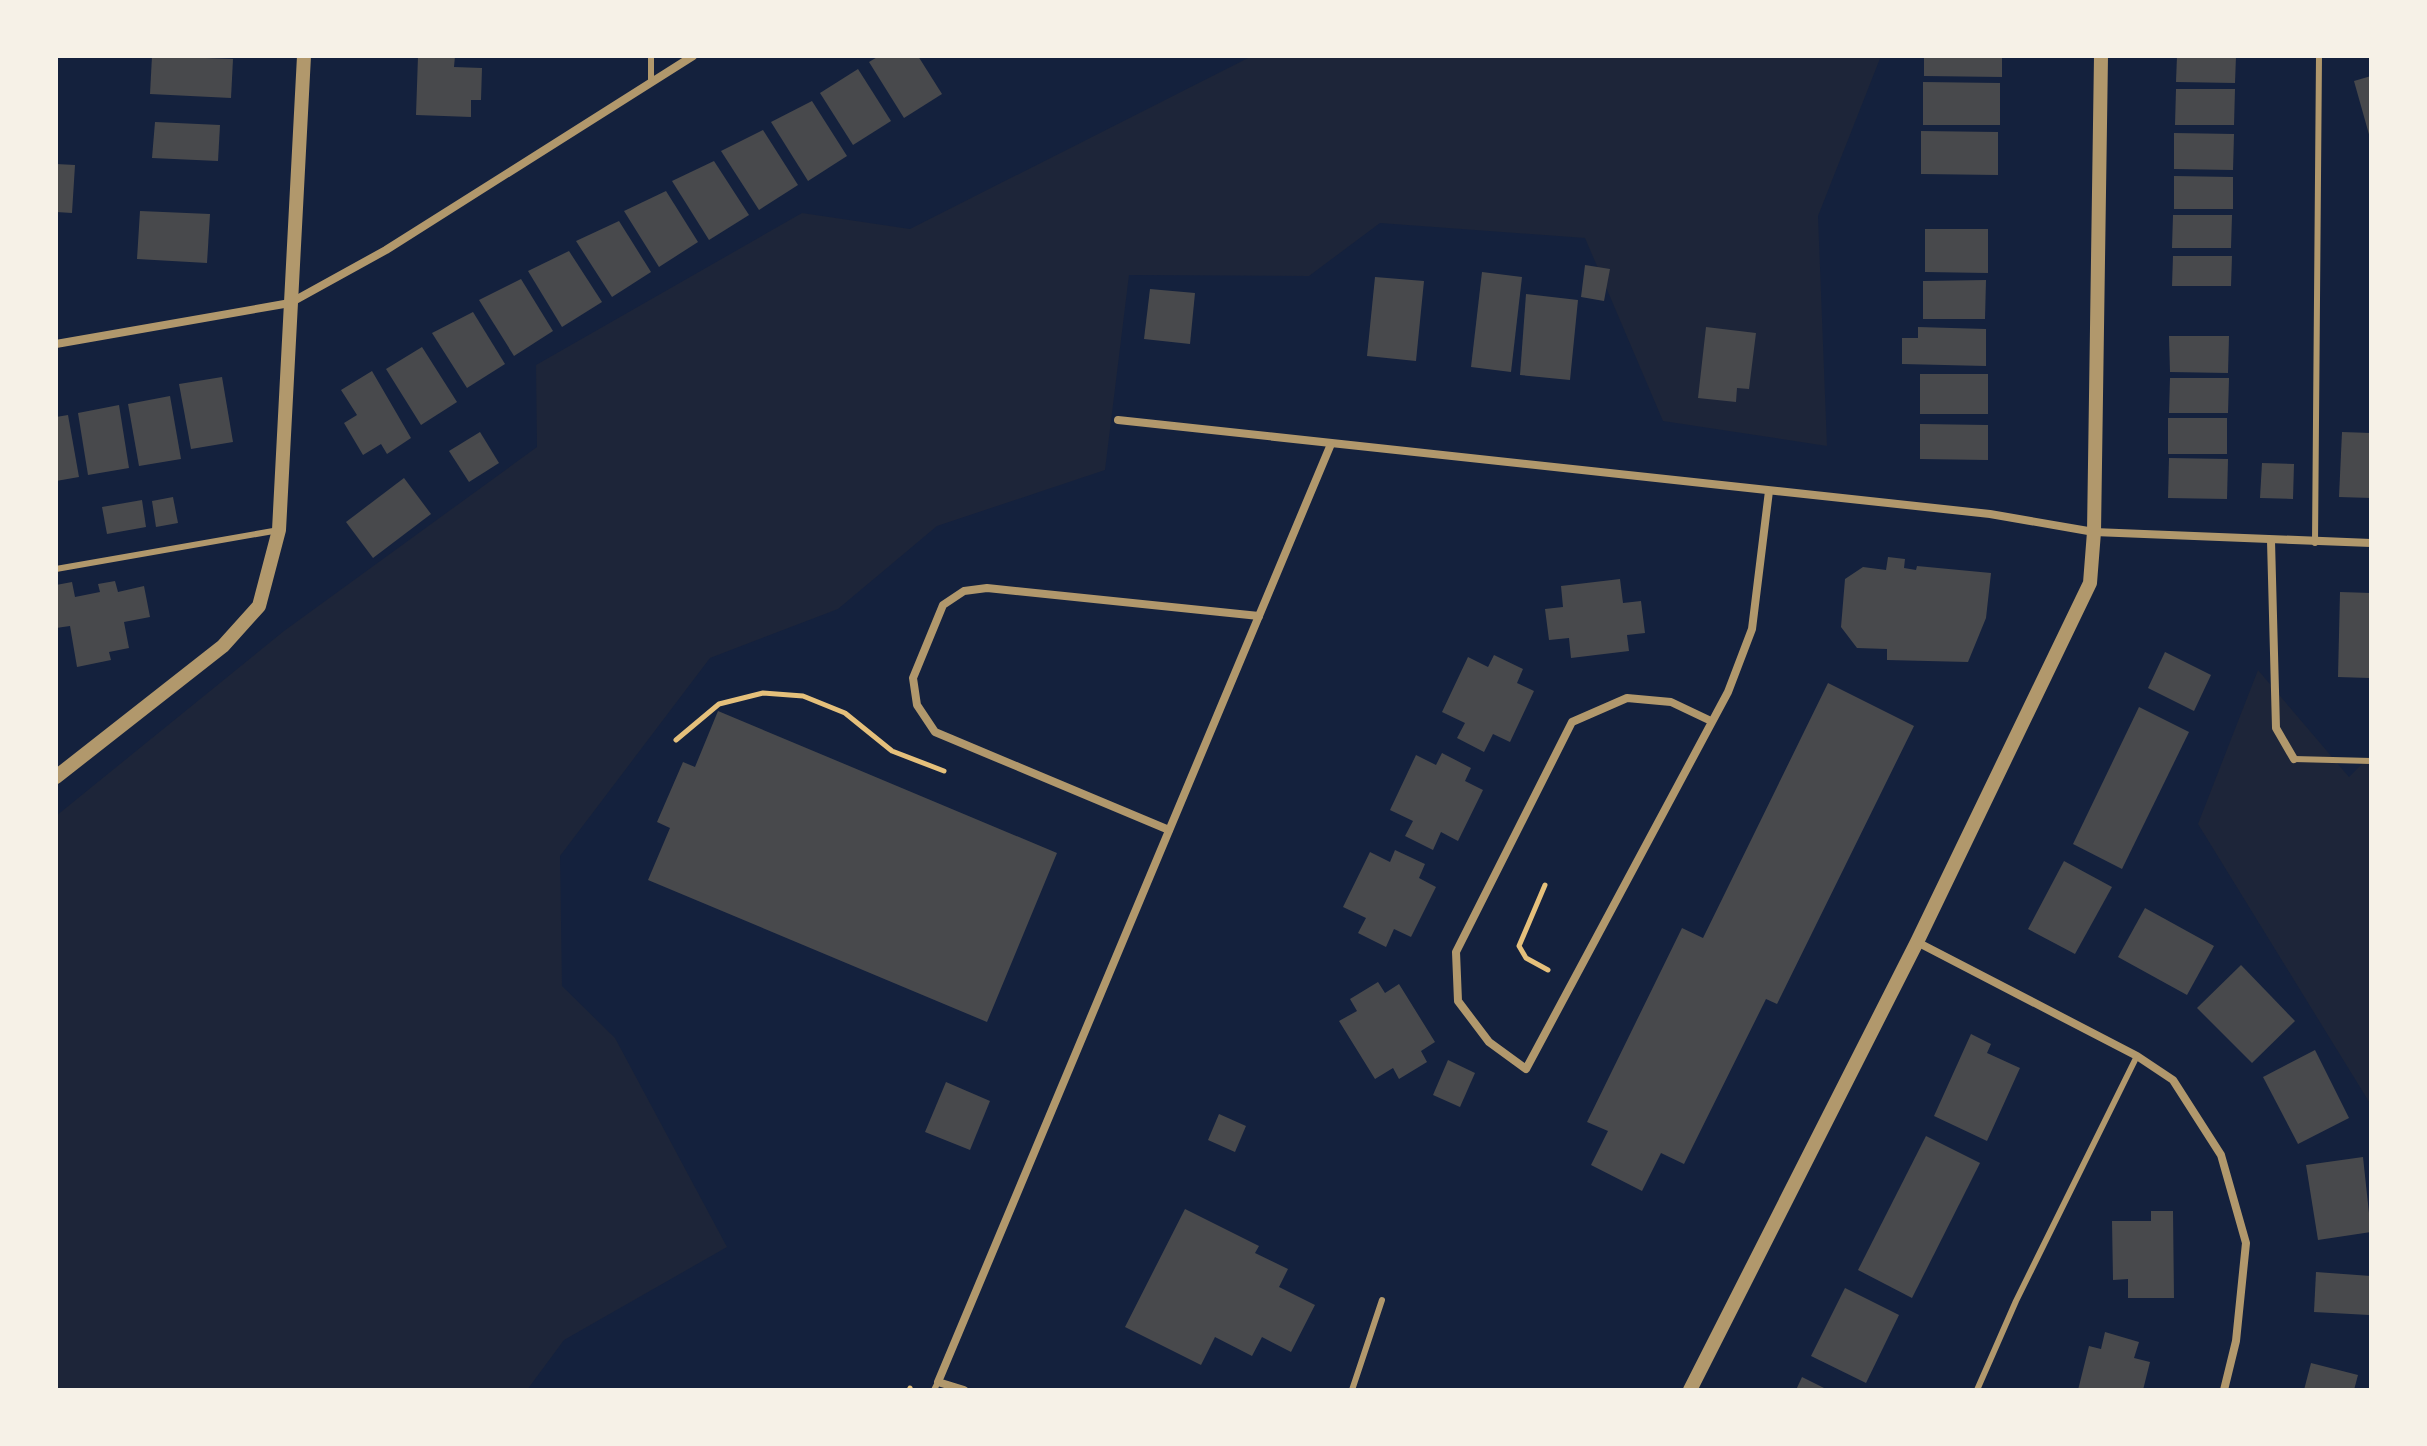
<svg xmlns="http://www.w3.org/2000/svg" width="2427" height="1446" font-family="Jost,sans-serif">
	<rect width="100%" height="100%" fill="#14213d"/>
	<!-- green -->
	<g fill="#1d2539">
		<polygon points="1252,56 1881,56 1818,216 1827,446 1663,421 1585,238 1380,223 1309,276 1129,275 1105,470 937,526 838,609 710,658 560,856 562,986 615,1038 727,1247 564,1340 527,1390 56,1390 56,816 284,631 537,447 536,365 802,213 910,229"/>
		<polygon points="2258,670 2349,777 2371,755 2371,1105 2198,824"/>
	</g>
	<!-- building -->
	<g fill="#48494c">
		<polygon points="152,56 233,59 231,98 150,94"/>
		<polygon points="418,56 455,56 454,67 482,68 481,100 471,100 471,117 416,115"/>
		<polygon points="879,56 918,56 942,94 904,118 869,62"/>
		<polygon points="1924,56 2002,56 2002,77 1924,76"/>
		<polygon points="2177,56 2236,56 2235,83 2176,82"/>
		<polygon points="858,69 891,121 853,145 820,93"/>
		<polygon points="2371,76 2371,138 2370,138 2354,81"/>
		<polygon points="1923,82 2000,83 2000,125 1923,125"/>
		<polygon points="2176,89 2235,89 2234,125 2175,125"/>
		<polygon points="812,101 847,156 808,181 771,122"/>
		<polygon points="155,122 220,125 218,161 152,158"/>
		<polygon points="763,130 798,185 759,210 721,151"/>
		<polygon points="1921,131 1998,132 1998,175 1921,174"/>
		<polygon points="2174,133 2234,134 2233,170 2174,169"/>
		<polygon points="714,161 749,215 709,240 672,181"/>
		<polygon points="56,164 75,165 72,213 56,212"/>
		<polygon points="2174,176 2233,177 2233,209 2174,209"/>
		<polygon points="666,191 698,242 659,267 624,211"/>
		<polygon points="140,211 210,214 207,263 137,259"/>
		<polygon points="2173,215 2232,215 2231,248 2172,248"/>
		<polygon points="619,221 651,272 612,297 576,241"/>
		<polygon points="1925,229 1988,229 1988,273 1925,272"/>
		<polygon points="569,251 602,302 562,327 528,271"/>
		<polygon points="2173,256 2232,256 2231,286 2172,286"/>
		<polygon points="1585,265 1610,269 1604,301 1581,297"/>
		<polygon points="1482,272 1522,277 1511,372 1471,367"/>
		<polygon points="1375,277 1424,281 1416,361 1367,356"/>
		<polygon points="521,279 553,331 514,356 479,300"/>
		<polygon points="1986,280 1985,319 1923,319 1923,281"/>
		<polygon points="1150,289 1195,293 1190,344 1144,339"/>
		<polygon points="1526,294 1578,300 1570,380 1520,375"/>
		<polygon points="473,312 505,364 467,388 432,333"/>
		<polygon points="1706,327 1756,333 1749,389 1737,388 1736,402 1698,398"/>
		<polygon points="1918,327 1986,329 1986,366 1902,364 1902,338 1918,338"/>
		<polygon points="2169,336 2229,336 2228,373 2170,372"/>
		<polygon points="422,347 457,402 421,425 386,369"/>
		<polygon points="372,371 411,438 387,454 381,444 363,455 344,423 357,415 341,390"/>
		<rect x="1920" y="374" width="68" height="40"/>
		<polygon points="222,377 233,442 191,449 179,384"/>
		<polygon points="2170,378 2229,378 2228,413 2169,413"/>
		<polygon points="170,396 181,459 139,466 128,404"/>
		<polygon points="119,405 129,468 88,475 78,413"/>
		<polygon points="68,415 79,477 56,481 56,417"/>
		<rect x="2168" y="418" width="59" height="36"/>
		<polygon points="1920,424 1988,425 1988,460 1920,459"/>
		<polygon points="480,432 499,463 469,482 449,451"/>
		<polygon points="2342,432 2371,433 2371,498 2339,497"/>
		<polygon points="2169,458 2228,459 2227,499 2168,498"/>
		<polygon points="2262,463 2294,464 2293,499 2260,498"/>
		<polygon points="404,478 431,514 373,558 346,522"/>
		<polygon points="173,497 178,523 156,527 152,501"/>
		<polygon points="142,500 146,527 107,534 102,507"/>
		<polygon points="1888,557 1905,559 1904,568 1916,570 1917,566 1991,573 1986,618 1968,662 1887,660 1887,649 1857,648 1841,627 1845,579 1863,567 1886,570"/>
		<polygon points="1620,579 1623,603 1641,601 1645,633 1627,635 1629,651 1571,658 1569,638 1549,640 1545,609 1563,607 1561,586"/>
		<polygon points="115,581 118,592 144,586 150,617 124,622 129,648 109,652 111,660 77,667 70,626 56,628 56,585 72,582 75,597 100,592 98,584"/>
		<polygon points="2340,592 2371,593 2369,678 2338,677"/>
		<polygon points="2165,652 2211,675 2194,711 2148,688"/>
		<polygon points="1494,655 1523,669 1517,683 1534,691 1510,742 1493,734 1484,752 1457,738 1465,723 1442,712 1468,657 1488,667"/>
		<polygon points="1828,683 1914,726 1777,1004 1766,999 1684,1164 1661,1153 1642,1191 1591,1165 1608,1131 1587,1122 1682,928 1703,938"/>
		<polygon points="2139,707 2189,732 2122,869 2073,844"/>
		<polygon points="718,711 1057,853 987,1022 648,880 670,828 657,822 683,762 695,767"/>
		<polygon points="1442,753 1471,768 1465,781 1483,790 1458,841 1441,832 1433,850 1405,836 1413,821 1390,810 1416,755 1436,765"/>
		<polygon points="1395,850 1425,864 1419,878 1436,887 1411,937 1394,929 1386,947 1358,933 1366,918 1343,907 1370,852 1390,862"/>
		<polygon points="2064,861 2112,887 2075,954 2028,929"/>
		<polygon points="2145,908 2214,946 2187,995 2118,957"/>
		<polygon points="2241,965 2295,1021 2252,1063 2197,1008"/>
		<polygon points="1378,982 1385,993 1399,984 1435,1042 1421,1051 1427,1062 1399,1079 1393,1068 1375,1079 1339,1021 1357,1011 1350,999"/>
		<polygon points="1971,1034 1991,1044 1987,1053 2020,1068 1987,1141 1934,1116"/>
		<polygon points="2315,1050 2349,1118 2298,1144 2263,1077"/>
		<polygon points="1448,1060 1475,1073 1460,1107 1433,1095"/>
		<polygon points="946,1082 990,1101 970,1150 925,1132"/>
		<polygon points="1219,1114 1246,1126 1235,1152 1208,1140"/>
		<polygon points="1926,1136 1980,1163 1912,1298 1858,1270"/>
		<polygon points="2363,1157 2371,1232 2318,1240 2306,1165"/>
		<polygon points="1185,1209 1259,1246 1255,1253 1288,1269 1279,1287 1315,1305 1291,1352 1262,1337 1252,1356 1215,1337 1201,1365 1125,1327"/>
		<polygon points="2151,1211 2173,1211 2174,1298 2128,1298 2128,1279 2113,1280 2112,1221 2151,1221"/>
		<polygon points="2316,1272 2371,1276 2369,1315 2314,1312"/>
		<polygon points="1845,1288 1899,1315 1866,1383 1811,1356"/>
		<polygon points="2105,1332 2139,1342 2134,1358 2150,1362 2143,1390 2078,1390 2089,1346 2101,1349"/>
		<polygon points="2311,1363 2358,1375 2354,1390 2304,1390"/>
		<polygon points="1802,1377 1828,1390 1796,1390"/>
	</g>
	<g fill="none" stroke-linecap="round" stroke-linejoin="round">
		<!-- path -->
		<g stroke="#e5c07b" stroke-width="5">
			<polyline points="676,740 719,704 763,693 803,696 845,713 892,751 944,771"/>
			<polyline points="1545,885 1519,946 1526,958 1548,970"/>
			<polyline points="909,1390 910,1388"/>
		</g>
		<!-- service -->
		<g stroke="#b1986c" stroke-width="6">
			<polyline points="651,81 651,56"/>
			<polyline points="2315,543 2319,56"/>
			<polyline points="56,569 279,530"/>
			<polyline points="2294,759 2371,761"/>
			<polyline points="934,1390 938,1382"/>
			<polyline points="1352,1390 1382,1300"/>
			<polyline points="1977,1390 2016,1301 2137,1056"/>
		</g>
		<!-- minor -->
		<g stroke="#b1986c" stroke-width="8">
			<polyline points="56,344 290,303 386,250 693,56"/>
			<polyline points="1118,420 1990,514 2094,532 2371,543"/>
			<polyline points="2271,541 2276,728 2294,759"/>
			<polyline points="1711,721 1671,702 1627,698 1572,722 1456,952 1458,1001 1489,1042 1526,1069 1728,692 1752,629 1769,491"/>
			<polyline points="1169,830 935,732 917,705 913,678 943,605 964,591 987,588 1259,616"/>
			<polyline points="1917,942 2137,1056 2173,1080 2221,1155 2246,1243 2236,1341 2224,1390"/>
			<polyline points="964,1390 938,1382 1331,444"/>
		</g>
		<!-- tertiary -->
		<g stroke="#b1986c" stroke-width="14">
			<polyline points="56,777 223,646 259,606 279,530 304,56"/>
			<polyline points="1690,1390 1917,942 2090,583 2094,532 2101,56"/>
		</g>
	</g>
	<!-- border -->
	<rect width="2427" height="1446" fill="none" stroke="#f6f1e7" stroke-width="116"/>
</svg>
